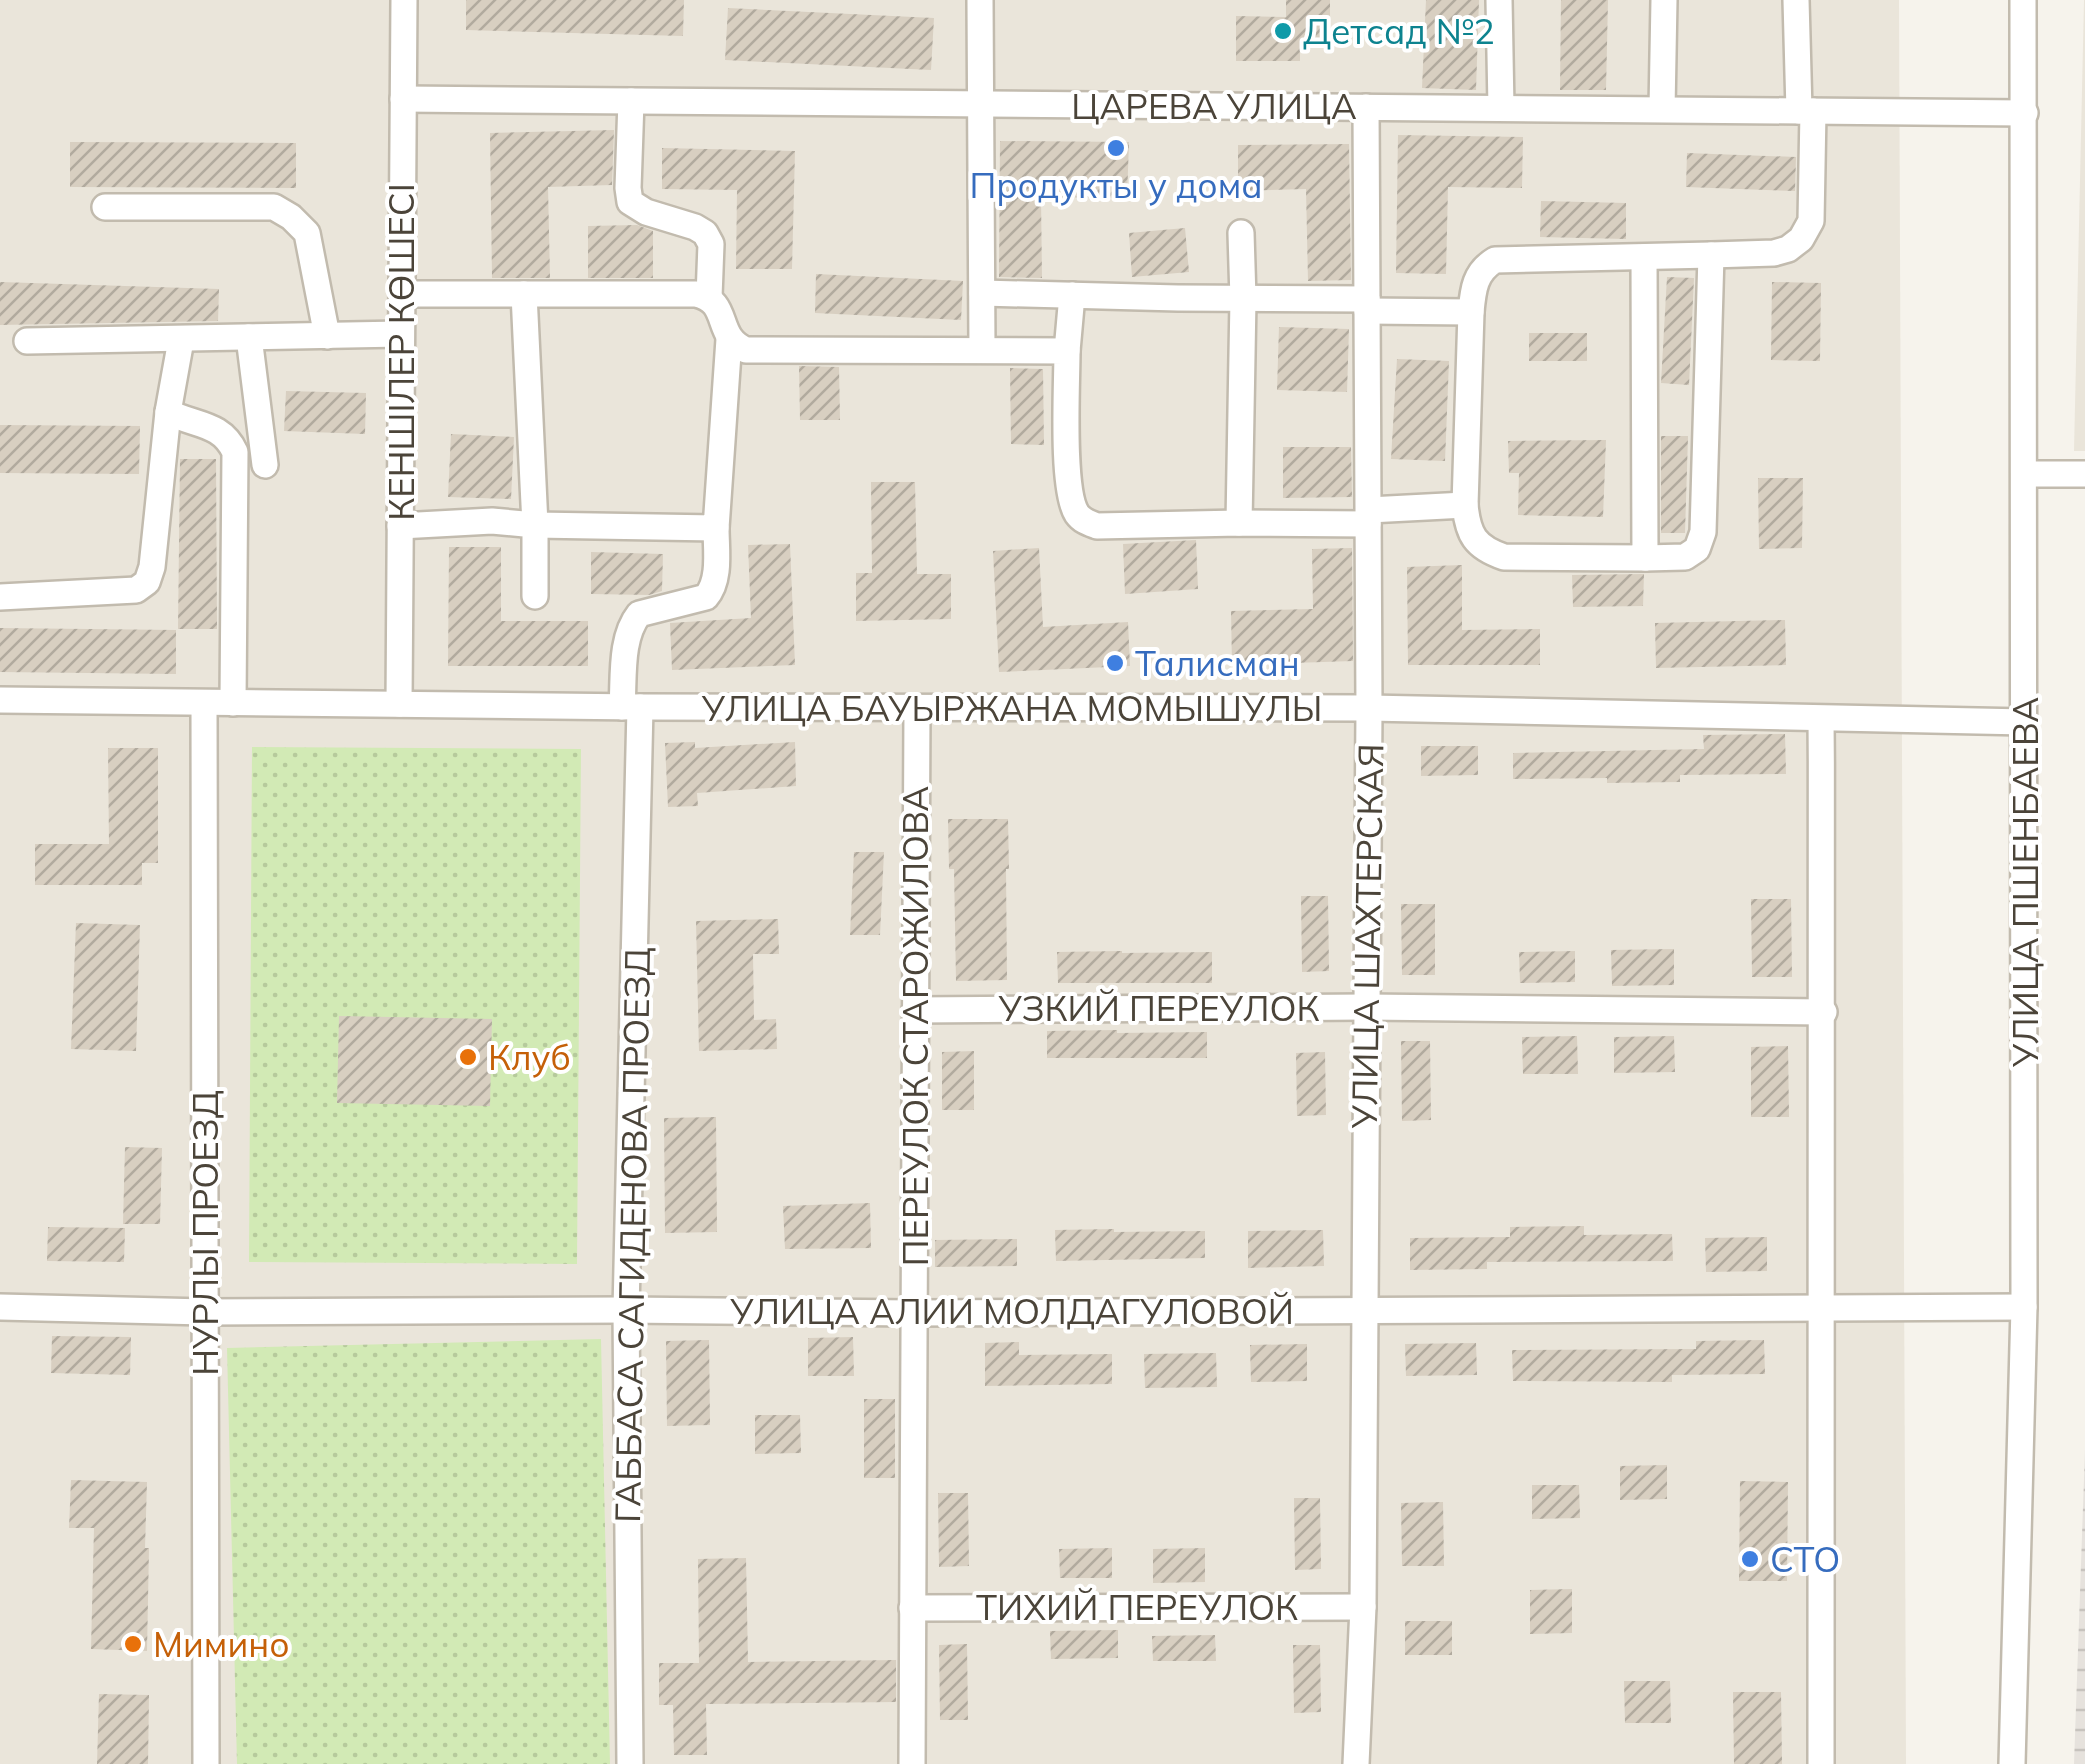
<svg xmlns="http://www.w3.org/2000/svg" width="2085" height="1764" font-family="Mulish,sans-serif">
	<defs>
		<pattern id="industrial-grid" width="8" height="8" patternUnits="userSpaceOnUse" patternTransform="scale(2.5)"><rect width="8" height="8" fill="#e6e2dd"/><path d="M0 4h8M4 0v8" fill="none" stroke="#c7c3be"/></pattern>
		<pattern id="grass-dots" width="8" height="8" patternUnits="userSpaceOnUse" patternTransform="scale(2.5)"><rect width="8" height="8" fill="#d2eab5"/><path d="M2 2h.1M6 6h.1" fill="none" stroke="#b6ca9c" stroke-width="1.8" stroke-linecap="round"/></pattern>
		<pattern id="building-hatch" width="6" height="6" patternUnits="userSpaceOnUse" patternTransform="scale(2.5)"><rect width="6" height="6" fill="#d8cfc1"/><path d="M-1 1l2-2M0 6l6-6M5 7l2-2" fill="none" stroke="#b1aa9e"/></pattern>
	</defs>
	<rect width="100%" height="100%" fill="#f6f3ec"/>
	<!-- residential -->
	<g fill="#eae5da">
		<polygon points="0,0 1899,0 1906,1764 0,1764"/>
		<polygon points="2084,0 2085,0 2085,451 2074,451"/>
	</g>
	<!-- industrial -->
	<polygon fill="url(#industrial-grid)" points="2085,1450 2085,1764 2074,1764"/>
	<!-- grass -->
	<g fill="url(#grass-dots)">
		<polygon points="252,747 581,749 577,1264 249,1262"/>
		<polygon points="601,1339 610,1764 237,1764 227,1348"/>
	</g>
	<!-- building -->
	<g fill="url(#building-hatch)">
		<polygon points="466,0 684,0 683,36 466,30"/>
		<polygon points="1286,0 1330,0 1330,45 1300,45 1300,61 1236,61 1236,16 1286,17"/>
		<polygon points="1426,0 1479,0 1476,90 1422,88"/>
		<polygon points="1561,0 1608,0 1606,90 1560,90"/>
		<polygon points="728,8 934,18 931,70 725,60"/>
		<polygon points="614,130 612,185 548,187 550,278 492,278 490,133"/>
		<polygon points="1398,135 1523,137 1522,188 1448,187 1446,274 1396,273"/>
		<polygon points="1000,141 1129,142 1127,198 1041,197 1042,278 999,277"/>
		<polygon points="70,142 296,143 296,188 70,187"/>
		<polygon points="1349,144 1351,280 1308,281 1306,189 1238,191 1238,145"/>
		<polygon points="662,148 795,151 792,269 736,269 737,190 662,189"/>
		<polygon points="1687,153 1796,157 1795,191 1686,187"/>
		<polygon points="1541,201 1626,203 1626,239 1540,237"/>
		<polygon points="637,225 653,231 653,278 588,278 588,226"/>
		<polygon points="1185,228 1189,272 1132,277 1129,233"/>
		<polygon points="816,274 963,281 961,320 815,313"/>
		<polygon points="1667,277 1694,278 1689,385 1661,383"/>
		<polygon points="0,282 219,289 218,321 0,325"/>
		<polygon points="1772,282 1821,283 1820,361 1771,360"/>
		<polygon points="1279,327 1349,329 1347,392 1277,390"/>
		<rect x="1529" y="333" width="58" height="28"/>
		<polygon points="1397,359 1449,361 1445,461 1391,459"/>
		<polygon points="799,366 839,367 840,420 800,420"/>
		<polygon points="1010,368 1043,369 1044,445 1011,444"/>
		<polygon points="286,391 366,393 365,434 284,431"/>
		<polygon points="0,425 140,426 139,474 0,473"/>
		<polygon points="451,434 514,437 511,499 448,497"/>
		<polygon points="1661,436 1688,436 1685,533 1661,533"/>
		<polygon points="1606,440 1603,517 1518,515 1519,473 1509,473 1508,441"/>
		<polygon points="1283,447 1351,447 1352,497 1283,498"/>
		<polygon points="180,459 216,459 217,629 178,629"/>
		<polygon points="1758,478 1803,478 1802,548 1759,549"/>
		<polygon points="871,482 915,482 917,574 951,574 951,619 856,621 856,573 872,573"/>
		<polygon points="1196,540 1198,589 1125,594 1123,544"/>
		<polygon points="790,544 795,665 672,670 670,623 751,618 748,545"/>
		<polygon points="449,547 501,547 501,621 588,621 588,666 448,666"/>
		<polygon points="1039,548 1043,627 1128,622 1130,666 999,672 993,551"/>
		<polygon points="1352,548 1353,661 1232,665 1231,611 1313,609 1312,549"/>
		<polygon points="591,552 663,554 662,591 649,595 591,594"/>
		<polygon points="1462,565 1462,630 1540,629 1540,665 1408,665 1407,567"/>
		<polygon points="1644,574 1643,606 1573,607 1572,575"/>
		<polygon points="1785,620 1786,665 1656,668 1655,623"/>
		<polygon points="0,628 176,630 176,674 0,672"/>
		<polygon points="1785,734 1786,774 1680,775 1680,782 1607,783 1607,778 1513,779 1513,753 1704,749 1703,735"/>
		<polygon points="695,742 695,748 795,742 796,786 697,793 698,806 668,807 665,743"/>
		<polygon points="1421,746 1478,746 1478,775 1421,776"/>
		<polygon points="108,748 158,748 158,863 142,863 142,885 35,885 35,844 109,844"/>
		<polygon points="948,819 1008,819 1009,869 1006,869 1007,980 956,981 954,869 949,869"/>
		<polygon points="854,852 884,852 880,935 850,935"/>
		<polygon points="1301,896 1328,896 1329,971 1302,972"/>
		<polygon points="1751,899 1791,899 1792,977 1752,977"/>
		<polygon points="1401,904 1435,904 1435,975 1402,975"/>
		<polygon points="778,919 779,954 753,954 754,1020 776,1019 777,1049 699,1051 696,921"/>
		<polygon points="76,923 140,925 136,1051 71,1049"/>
		<polygon points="1674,949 1674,985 1612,986 1611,950"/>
		<polygon points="1122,951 1122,953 1212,952 1212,983 1058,983 1057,952"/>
		<polygon points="1575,951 1575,982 1520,983 1519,952"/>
		<polygon points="339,1016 492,1019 490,1106 337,1103"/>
		<polygon points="1117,1030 1117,1033 1207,1032 1207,1058 1047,1058 1047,1031"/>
		<polygon points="1577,1036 1578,1074 1523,1074 1522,1037"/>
		<polygon points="1674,1036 1675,1072 1614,1073 1614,1037"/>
		<polygon points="1401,1041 1430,1041 1431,1120 1402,1121"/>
		<polygon points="1788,1046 1789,1117 1751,1117 1751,1047"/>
		<polygon points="974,1051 974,1110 942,1110 942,1052"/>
		<polygon points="1325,1052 1326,1115 1297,1116 1296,1053"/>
		<polygon points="716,1117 717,1232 665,1233 664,1118"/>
		<polygon points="125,1147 162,1148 160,1224 123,1224"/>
		<polygon points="870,1203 871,1248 785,1249 783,1206"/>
		<polygon points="1584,1226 1584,1235 1672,1234 1673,1261 1487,1262 1487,1269 1410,1270 1410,1238 1510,1237 1510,1227"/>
		<polygon points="48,1227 125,1228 124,1262 47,1261"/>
		<polygon points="1114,1229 1114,1232 1205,1231 1205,1258 1056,1261 1055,1230"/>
		<polygon points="1323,1230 1324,1266 1248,1268 1248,1231"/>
		<polygon points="1767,1237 1767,1271 1706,1272 1705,1238"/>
		<polygon points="1017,1239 1017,1266 935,1267 935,1240"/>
		<polygon points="52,1336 131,1337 130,1375 51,1373"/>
		<polygon points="853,1337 854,1376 808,1376 808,1338"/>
		<polygon points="709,1340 710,1425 667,1426 666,1341"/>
		<polygon points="1764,1340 1765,1374 1672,1375 1672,1382 1513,1381 1512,1350 1696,1349 1696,1341"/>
		<polygon points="1019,1342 1019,1355 1112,1354 1112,1384 985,1386 985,1343"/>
		<polygon points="1476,1343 1477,1375 1406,1376 1405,1344"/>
		<polygon points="1307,1344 1307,1381 1251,1382 1250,1345"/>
		<polygon points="1216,1353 1217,1387 1145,1388 1144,1354"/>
		<rect x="864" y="1399" width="31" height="79"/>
		<polygon points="755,1415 800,1415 801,1453 755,1454"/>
		<polygon points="1667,1465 1667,1499 1620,1500 1620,1466"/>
		<polygon points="71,1480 147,1482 145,1548 149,1548 147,1651 91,1649 94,1528 69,1528"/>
		<polygon points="1740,1481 1788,1482 1787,1581 1739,1581"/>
		<polygon points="1532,1485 1579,1485 1580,1518 1532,1519"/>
		<polygon points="938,1493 968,1493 969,1566 939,1567"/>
		<polygon points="1294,1498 1320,1498 1321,1569 1295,1570"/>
		<polygon points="1443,1502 1444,1566 1402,1566 1401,1503"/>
		<polygon points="1112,1548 1112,1578 1060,1578 1059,1549"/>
		<polygon points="1205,1548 1205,1582 1153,1583 1153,1549"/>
		<polygon points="746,1558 748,1662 896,1660 896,1702 706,1704 707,1755 674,1755 673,1705 659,1705 659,1663 699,1663 698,1559"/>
		<polygon points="1572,1589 1572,1633 1530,1634 1530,1590"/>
		<rect x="1405" y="1621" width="47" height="34"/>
		<polygon points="1118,1630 1118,1658 1051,1659 1050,1631"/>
		<polygon points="1215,1635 1216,1661 1153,1661 1152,1636"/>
		<polygon points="967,1644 968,1720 940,1720 939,1645"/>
		<polygon points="1293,1645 1320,1645 1321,1712 1294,1713"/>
		<polygon points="1624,1681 1670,1681 1671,1723 1625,1723"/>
		<polygon points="1733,1692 1781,1692 1782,1764 1734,1764"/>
		<polygon points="99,1694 149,1695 148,1764 97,1764"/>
	</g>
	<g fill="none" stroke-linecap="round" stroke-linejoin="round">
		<defs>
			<g id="minor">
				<polyline points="980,0 982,349"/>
				<polyline points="1499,0 1501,108"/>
				<polyline points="1796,0 1799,111"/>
				<polyline points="403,99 2025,113"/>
				<polyline points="631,101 628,188 630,202 646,212 695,227 705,233 711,244 709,297"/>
				<polyline points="1662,109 1664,0"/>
				<polyline points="105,207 274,207 291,217 307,233 327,336"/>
				<polyline points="982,293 1178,298 1367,299"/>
				<path d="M402 294H696C732 302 713 336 746 350L1067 351C1067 384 1061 490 1077 514 1082 521 1089 523 1097 526L1239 523 1368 524"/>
				<polyline points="524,294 535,525 716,528 729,339"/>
				<path d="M1367 311 1471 312C1473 289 1475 272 1495 260L1711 255 1774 253 1788 249 1801 239 1811 221 1813 111"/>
				<path d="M1471 312 1465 505C1468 535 1475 547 1504 557L1645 558 1644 257"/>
				<polyline points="249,337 265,465"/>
				<path d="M181 340 168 412C195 426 221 422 235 452L233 703"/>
				<polyline points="27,341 401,334"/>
				<polyline points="1067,351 1072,295"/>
				<polyline points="2025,474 2085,474"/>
				<polyline points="1369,510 1465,505"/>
				<polyline points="1239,523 1243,299 1241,233"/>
				<polyline points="400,526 492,521 535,525 535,596"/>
				<polyline points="1645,558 1685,557 1697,549 1703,532 1711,255"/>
				<polyline points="0,597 136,590 147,582 152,567 168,412"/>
				<polyline points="0,700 640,707 1369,708 2025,722"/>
				<polyline points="204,703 206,1764"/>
				<polyline points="399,704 404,0"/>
				<path d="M622 707C624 677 620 638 639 614L706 597C721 580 716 549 716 528"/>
				<path d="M1821 719C1824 1067 1821 1415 1821 1764"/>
				<polyline points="915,1010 1366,1007 1824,1012"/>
				<polyline points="0,1307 205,1312 626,1310 913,1313 2024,1307"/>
				<polyline points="912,1608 1363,1607"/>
				<polyline points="630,1764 626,1310 640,707"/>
				<polyline points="912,1764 917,708"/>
				<polyline points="1356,1764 1363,1607 1369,708 1366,107"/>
				<polyline points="2012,1764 2024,1307 2023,0"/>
			</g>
		</defs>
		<!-- minor casing -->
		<use href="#minor" stroke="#c2bbae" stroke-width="30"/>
		<!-- minor -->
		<use href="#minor" stroke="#fff" stroke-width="25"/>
	</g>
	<!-- markers -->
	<circle fill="#0f9aa8" stroke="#fff" stroke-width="4" cx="1283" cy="31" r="10"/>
	<g fill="#3f7fe0" stroke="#fff" stroke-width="4">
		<circle cx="1116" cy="148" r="10"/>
		<circle cx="1115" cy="663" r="10"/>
		<circle cx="1750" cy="1559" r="10"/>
	</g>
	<g fill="#e8710a" stroke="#fff" stroke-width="4">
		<circle cx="468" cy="1057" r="10"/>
		<circle cx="133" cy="1644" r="10"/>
	</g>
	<g text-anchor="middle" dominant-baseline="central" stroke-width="8" stroke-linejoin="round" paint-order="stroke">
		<!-- culture labels -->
		<g font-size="35" fill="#0d838f" stroke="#fff" text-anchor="start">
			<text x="1303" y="31">Детсад №2</text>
		</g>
		<!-- street labels -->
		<g font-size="35" fill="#4b4439" stroke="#fff">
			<text x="1214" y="106">ЦАРЕВА УЛИЦА</text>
			<text transform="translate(401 352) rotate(-90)">КЕНШІЛЕР КӨШЕСІ</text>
			<text x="1012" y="708">УЛИЦА БАУЫРЖАНА МОМЫШУЛЫ</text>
			<text transform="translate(2025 882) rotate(-90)">УЛИЦА ПШЕНБАЕВА</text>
			<text transform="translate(1367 936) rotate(-89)">УЛИЦА ШАХТЕРСКАЯ</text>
			<text x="1159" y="1008">УЗКИЙ ПЕРЕУЛОК</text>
			<text transform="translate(915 1026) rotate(-90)">ПЕРЕУЛОК СТАРОЖИЛОВА</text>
			<text transform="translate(205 1233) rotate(-90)">НУРЛЫ ПРОЕЗД</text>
			<text transform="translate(632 1235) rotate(-89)">ГАББАСА САГИДЕНОВА ПРОЕЗД</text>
			<text x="1012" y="1311">УЛИЦА АЛИИ МОЛДАГУЛОВОЙ</text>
			<text x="1137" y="1607">ТИХИЙ ПЕРЕУЛОК</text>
		</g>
		<!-- shop labels -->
		<g font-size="35" fill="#366cbe" stroke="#fff" text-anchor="start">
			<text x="1116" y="185" text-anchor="middle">Продукты у дома</text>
			<text x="1135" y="663">Талисман</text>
			<text x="1770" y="1559">СТО</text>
		</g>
		<!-- food labels -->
		<g font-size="35" fill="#c56008" stroke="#fff" text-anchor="start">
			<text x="488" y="1057">Клуб</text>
			<text x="153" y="1644">Мимино</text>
		</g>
	</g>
</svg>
